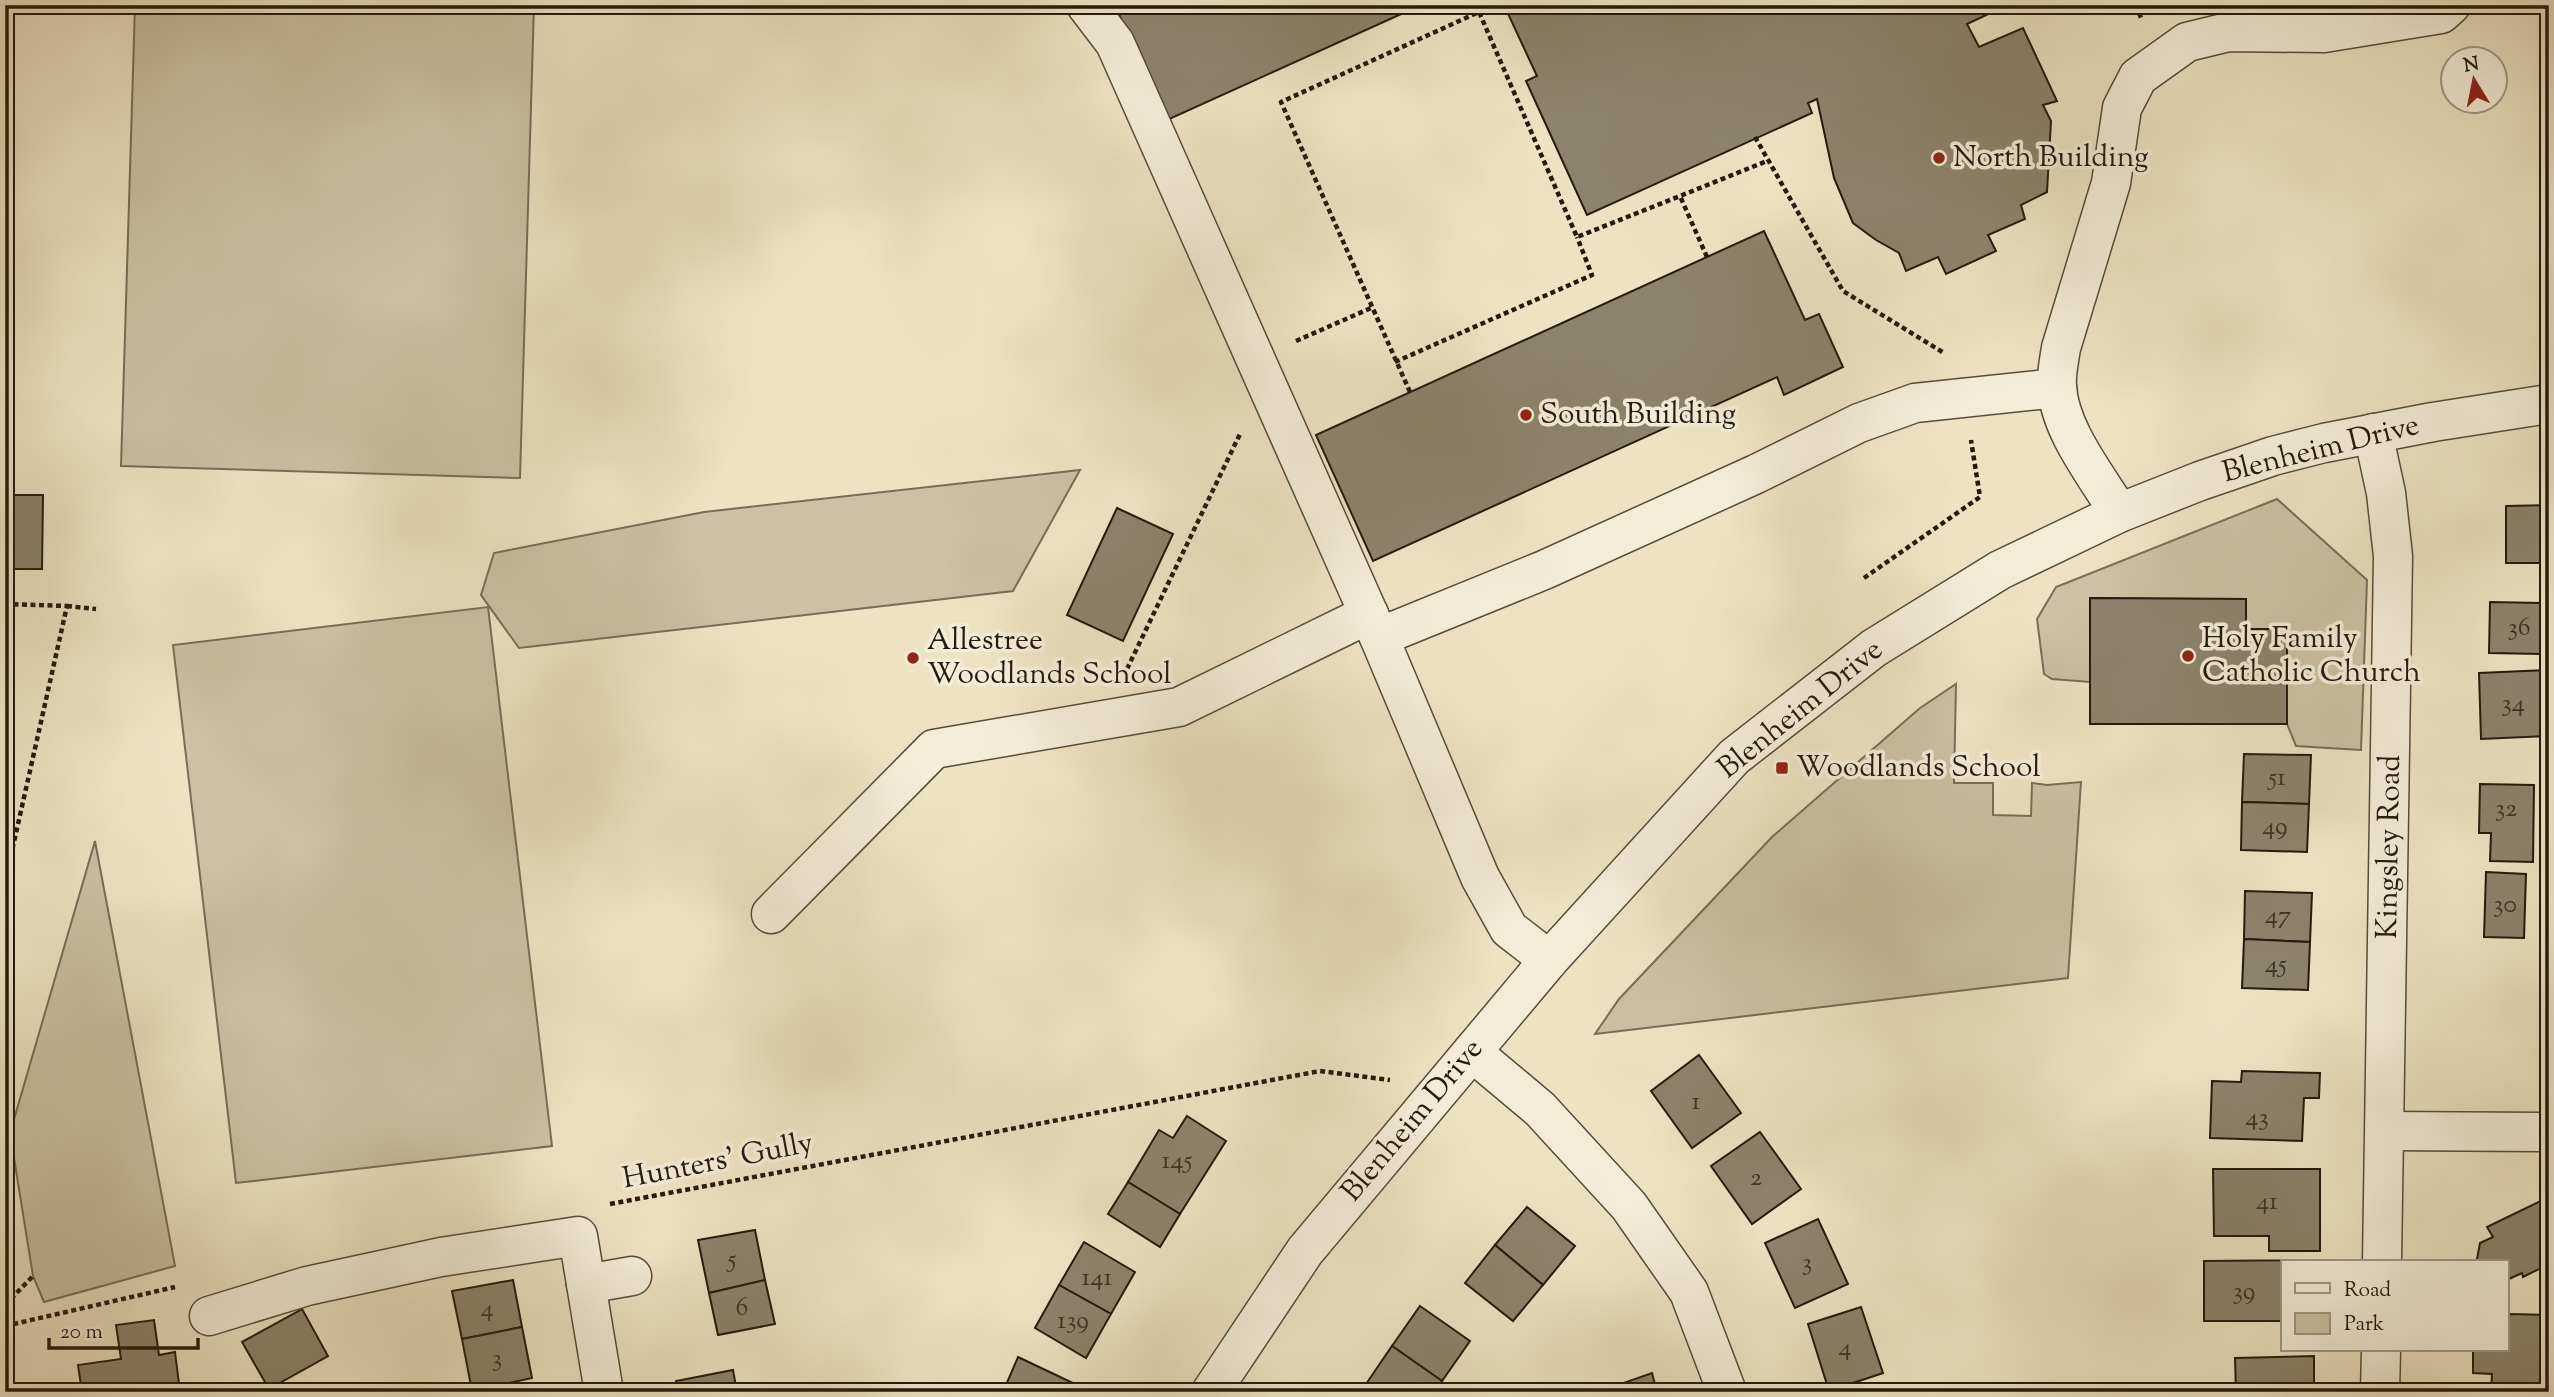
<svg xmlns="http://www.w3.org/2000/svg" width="2554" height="1397" font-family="'Sorts Mill Goudy',serif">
	<rect width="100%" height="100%" fill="#ede3c3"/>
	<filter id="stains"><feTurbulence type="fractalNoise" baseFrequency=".00286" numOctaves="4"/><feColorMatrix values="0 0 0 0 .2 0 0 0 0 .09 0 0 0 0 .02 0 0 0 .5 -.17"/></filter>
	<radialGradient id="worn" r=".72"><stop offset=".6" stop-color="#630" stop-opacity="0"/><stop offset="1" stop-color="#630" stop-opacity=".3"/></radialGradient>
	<!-- green -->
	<g fill="#cbc1a4" stroke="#776e59" stroke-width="2">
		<polygon points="135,5 534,5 520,478 121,466"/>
		<polygon points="1080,470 1013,591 519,648 481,595 494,553 704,512"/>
		<polygon points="2277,499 2367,580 2361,750 2296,746 2287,724 2287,629 2246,629 2245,599 2090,598 2090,682 2052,679 2044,674 2037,619 2056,587"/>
		<polygon points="488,607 552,1146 236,1183 173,645"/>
		<polygon points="1956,684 1954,783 1993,783 1993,815 2031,816 2032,783 2047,785 2081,782 2068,978 1595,1034 1619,999 1772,837 1920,708"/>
		<polygon points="95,841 175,1266 44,1302 33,1276 10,1133"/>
	</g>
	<!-- building -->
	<g fill="#8c836c" stroke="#231a0e" stroke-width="2">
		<polygon points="1115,5 1421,5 1165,121"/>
		<polygon points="1504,5 1997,5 1999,9 1967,24 1979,47 2023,28 2057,101 2043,105 2051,121 2047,192 2021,205 2025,219 1988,235 1996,251 1946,274 1938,257 1906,271 1899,253 1876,240 1853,223 1834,178 1817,99 1808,103 1812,113 1587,215 1526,81 1537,76"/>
		<polygon points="1764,231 1805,320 1819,314 1843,367 1784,395 1777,377 1373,561 1316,435"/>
		<polygon points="5,495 43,495 42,569 5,569"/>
		<polygon points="2549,505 2549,563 2506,563 2506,506"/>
		<polygon points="1117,508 1173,534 1123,641 1067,615"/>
		<polygon points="2090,598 2246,599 2246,629 2287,629 2287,724 2090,724"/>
		<polygon points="2490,602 2549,603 2549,654 2489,653"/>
		<polygon points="2545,670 2547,736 2481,739 2479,673"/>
		<polygon points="2244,754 2311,755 2309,804 2242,802"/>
		<polygon points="2480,784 2534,785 2533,862 2490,861 2491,833 2479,833"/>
		<polygon points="2242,802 2309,804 2307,852 2241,850"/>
		<polygon points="2486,872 2526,874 2524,938 2484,937"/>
		<polygon points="2245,891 2312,893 2310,942 2244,939"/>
		<polygon points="2244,939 2310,942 2308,990 2242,988"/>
		<polygon points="2549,984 2549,1038 2546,1037"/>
		<polygon points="1699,1055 1741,1113 1692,1148 1651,1091"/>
		<polygon points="2242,1071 2320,1073 2319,1098 2304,1098 2302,1141 2210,1138 2212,1081 2241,1082"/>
		<polygon points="1187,1116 1226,1141 1180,1214 1128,1182 1159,1130 1173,1138"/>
		<polygon points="1760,1132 1801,1189 1752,1224 1711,1166"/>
		<polygon points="2213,1169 2320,1169 2320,1251 2269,1251 2269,1236 2214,1236"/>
		<polygon points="1128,1182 1180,1214 1160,1247 1108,1214"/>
		<polygon points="2549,1197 2549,1264 2523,1277 2522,1273 2507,1280 2507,1262 2479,1262 2477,1259 2480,1243 2493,1237 2487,1227"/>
		<polygon points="1527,1207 1575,1246 1543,1285 1495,1245"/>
		<polygon points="1818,1219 1848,1284 1795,1308 1765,1243"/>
		<polygon points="755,1230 765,1280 709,1293 698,1240"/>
		<polygon points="1084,1242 1135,1272 1111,1314 1059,1285"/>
		<polygon points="1495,1245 1543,1285 1513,1321 1465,1283"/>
		<polygon points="2321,1260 2283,1262 2283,1321 2204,1321 2204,1261"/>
		<polygon points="513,1280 522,1327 462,1339 452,1291"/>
		<polygon points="765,1280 775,1324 718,1335 709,1293"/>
		<polygon points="1059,1285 1111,1314 1086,1358 1035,1328"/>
		<polygon points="1420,1306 1470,1341 1442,1381 1392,1346"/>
		<polygon points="1861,1307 1883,1373 1829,1391 1808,1324"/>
		<polygon points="302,1309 328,1356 269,1389 242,1342"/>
		<polygon points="2507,1314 2549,1315 2549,1392 2491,1392 2492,1374 2473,1373 2473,1350 2507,1350"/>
		<polygon points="154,1320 159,1355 175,1352 180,1392 82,1392 78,1365 121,1359 116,1325"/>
		<polygon points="522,1327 532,1378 472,1391 462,1339"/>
		<polygon points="1392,1346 1442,1381 1435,1392 1371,1392 1364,1387"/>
		<polygon points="2314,1356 2314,1392 2236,1392 2235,1358"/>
		<polygon points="1018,1357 1075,1384 1071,1392 1003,1392"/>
		<polygon points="733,1370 737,1392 678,1392 676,1381"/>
		<polygon points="1652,1373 1657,1392 1598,1392"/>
	</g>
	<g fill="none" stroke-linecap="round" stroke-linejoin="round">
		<defs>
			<g id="minor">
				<polyline points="1086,5 1115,43 1379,637 1480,877 1509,929 1549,960"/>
				<polyline points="2373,433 2386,493 2393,556 2382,1262"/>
				<path d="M2119 513C2097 476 2059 430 2057 386 2056 374 2059 361 2061 348L2111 183 2122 108 2138 77 2187 42 2228 32 2324 33 2441 14 2451 5"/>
				<polyline points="1379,637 1544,570 1756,474 1859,423 1915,403 2057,388"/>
				<polyline points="771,914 934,749 1179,707 1369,614"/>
				<polyline points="1472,1052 1540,1109 1629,1206 1689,1292 1727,1392"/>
				<polyline points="2385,1131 2549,1132"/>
				<polyline points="586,1284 632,1276"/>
				<polyline points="209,1316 307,1286 441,1257 578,1236 604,1392"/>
				<polyline points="1211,1392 1305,1251 1549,960 1734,757 1874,648 2000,570 2119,513 2200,481 2273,456 2324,443 2433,422 2549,404"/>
				<polyline points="2380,1392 2381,1350"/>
			</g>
		</defs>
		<!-- minor casing -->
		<use href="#minor" stroke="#564c3b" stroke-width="41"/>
		<!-- path -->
		<g stroke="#231a0e" stroke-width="4.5" stroke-dasharray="5 3.5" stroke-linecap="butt">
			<polyline points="2136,5 2141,18"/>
			<polyline points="1755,137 1843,291 1944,353"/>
			<polyline points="1707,257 1680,196 1767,161"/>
			<polyline points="1296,341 1371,308"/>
			<polyline points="1395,362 1592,275 1577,237"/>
			<polyline points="1410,392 1281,102 1479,12 1577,237 1680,196"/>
			<polyline points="1864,578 1980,497 1971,440"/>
			<polyline points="5,604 67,606 5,882"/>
			<polyline points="67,606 96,609"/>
			<polyline points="1127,669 1240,434"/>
			<polyline points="610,1204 1320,1071 1390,1080"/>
			<polyline points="5,1305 33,1276"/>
			<polyline points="5,1326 175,1287"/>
		</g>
		<!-- minor -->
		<use href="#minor" stroke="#f3edd8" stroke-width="38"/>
	</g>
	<!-- markers -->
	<g fill="#8f2418" stroke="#f3edd8" stroke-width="2.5">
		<circle cx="1939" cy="158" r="7"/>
		<circle cx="1526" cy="415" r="7"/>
		<circle cx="2188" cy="656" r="7"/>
		<circle cx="913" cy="658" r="7"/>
		<rect x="1775" y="761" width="14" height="14" rx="3.5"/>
	</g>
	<g text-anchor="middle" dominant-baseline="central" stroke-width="7" stroke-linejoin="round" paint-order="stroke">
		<!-- number labels -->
		<g font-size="26" fill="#3d3426">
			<text x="2519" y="628">36</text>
			<text x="2513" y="704">34</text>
			<text x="2277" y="778">51</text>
			<text x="2506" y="809">32</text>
			<text x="2275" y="827">49</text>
			<text x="2505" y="905">30</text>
			<text x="2278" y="916">47</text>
			<text x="2276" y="965">45</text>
			<text x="1696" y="1102">1</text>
			<text x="2257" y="1118">43</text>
			<text x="1177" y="1161">145</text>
			<text x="1756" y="1178">2</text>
			<text x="2267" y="1202">41</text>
			<text x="732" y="1260">5</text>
			<text x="1807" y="1263">3</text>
			<text x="1097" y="1278">141</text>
			<text x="2244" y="1292">39</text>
			<text x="742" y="1308">6</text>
			<text x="487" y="1309">4</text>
			<text x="1073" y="1321">139</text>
			<text x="1845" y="1348">4</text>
			<text x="497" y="1359">3</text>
		</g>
		<!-- poi labels -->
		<g font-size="30" fill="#231a0e" stroke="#f3edd8" text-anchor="start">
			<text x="1953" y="158">North Building</text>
			<text x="1540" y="415">South Building</text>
			<text x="2202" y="639">Holy Family<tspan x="2202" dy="34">Catholic Church</tspan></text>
			<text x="927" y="641">Allestree<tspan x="927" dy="34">Woodlands School</tspan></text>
			<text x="1796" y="768">Woodlands School</text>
		</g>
		<!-- street labels -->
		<g font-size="30" fill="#231a0e" stroke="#f3edd8">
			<text transform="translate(2321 450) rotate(-14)">Blenheim Drive</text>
			<text transform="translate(1801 710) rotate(-39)">Blenheim Drive</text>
			<text transform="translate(2390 847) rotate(-89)">Kingsley Road</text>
			<text transform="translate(1413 1121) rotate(-50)">Blenheim Drive</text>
			<text transform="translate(718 1162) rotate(-11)">Hunters' Gully</text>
		</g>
	</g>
	<!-- margin -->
	<rect width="2554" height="1397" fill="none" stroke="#ede3c3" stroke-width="28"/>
	<rect x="7" y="7" width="2540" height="1383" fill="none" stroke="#231a0e" stroke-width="3.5"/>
	<rect x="14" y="14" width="2526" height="1369" fill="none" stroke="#231a0e" stroke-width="2"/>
	<!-- legend -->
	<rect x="2281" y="1260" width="228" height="91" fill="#f3edd8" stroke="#a09987" stroke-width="2"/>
	<rect x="2295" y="1283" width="35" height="10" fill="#f3edd8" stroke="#a09987" stroke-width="2"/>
	<text x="2344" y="1296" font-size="21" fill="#231a0e">Road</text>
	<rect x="2295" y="1313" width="35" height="21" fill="#cbc1a4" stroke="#a09987" stroke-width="2"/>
	<text x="2344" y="1330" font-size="21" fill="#231a0e">Park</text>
	<!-- north arrow -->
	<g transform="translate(2474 80) rotate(350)"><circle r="33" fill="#f3edd8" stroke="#a09987" stroke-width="2"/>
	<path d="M0-5L12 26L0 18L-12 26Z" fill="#8f2418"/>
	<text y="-10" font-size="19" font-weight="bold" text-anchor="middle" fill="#231a0e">N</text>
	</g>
	<!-- scale -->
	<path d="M49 1338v10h149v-10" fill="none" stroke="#231a0e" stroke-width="3.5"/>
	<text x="60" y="1338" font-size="21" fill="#231a0e" stroke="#f3edd8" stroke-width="5" paint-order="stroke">20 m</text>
	<rect width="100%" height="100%" filter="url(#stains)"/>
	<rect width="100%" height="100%" fill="url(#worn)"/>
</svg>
